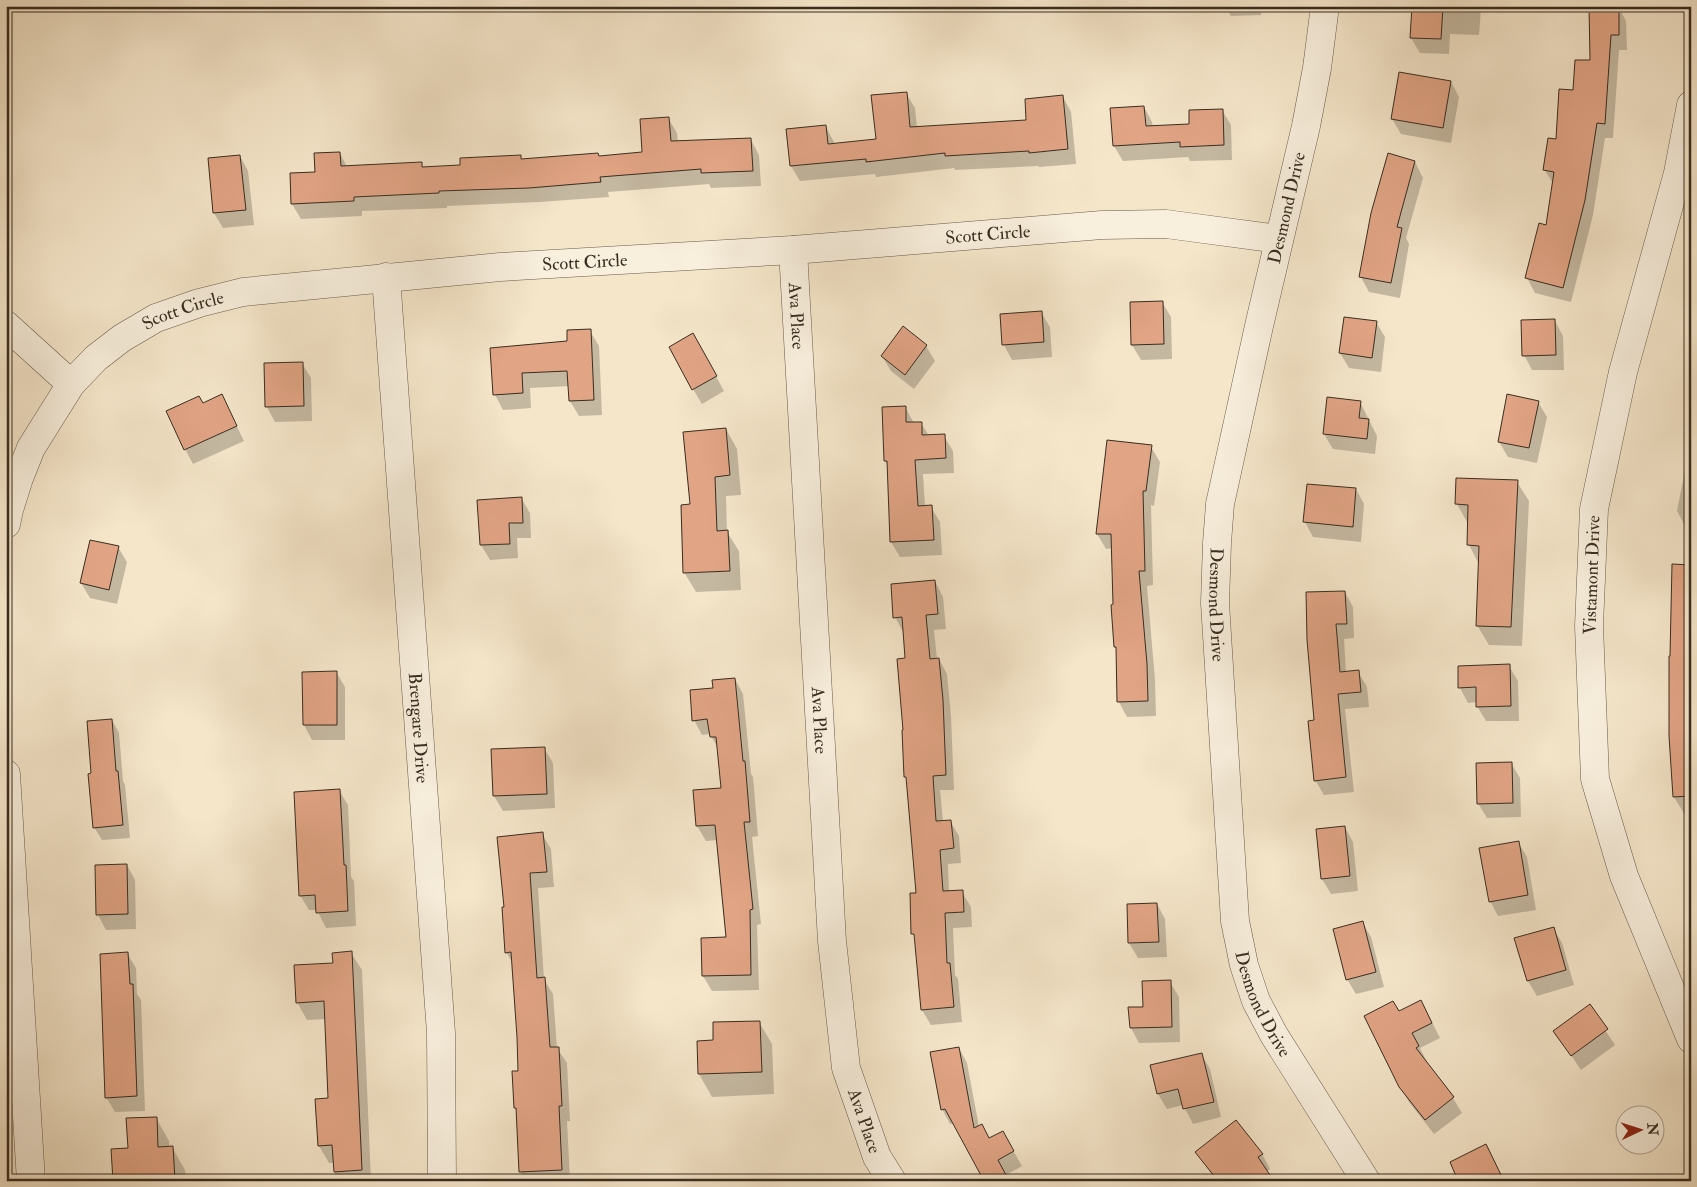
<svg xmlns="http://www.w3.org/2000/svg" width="1697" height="1187" font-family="'IM FELL Double Pica',serif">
	<rect width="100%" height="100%" fill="#f5e6ca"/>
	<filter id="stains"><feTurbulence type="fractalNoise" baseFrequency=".004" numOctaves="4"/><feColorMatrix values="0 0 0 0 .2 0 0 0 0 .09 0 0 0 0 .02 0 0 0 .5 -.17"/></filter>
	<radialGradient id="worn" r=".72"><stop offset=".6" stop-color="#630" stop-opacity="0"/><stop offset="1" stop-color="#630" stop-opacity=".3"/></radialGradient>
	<!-- shadow -->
	<g fill="#0003">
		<polygon points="1225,6 1261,6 1261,15 1231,16"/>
		<polygon points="1413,6 1479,6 1481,9 1479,35 1450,34 1449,54 1420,53 1411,38"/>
		<polygon points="1618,6 1626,21 1627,50 1619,50 1613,138 1605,138 1593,215 1571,302 1535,293 1527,278 1547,226 1554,185 1544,169 1557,141 1575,91 1591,62"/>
		<polygon points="1451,82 1459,97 1451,143 1401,134 1392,119"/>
		<polygon points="906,93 915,108 917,127 1028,121 1063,97 1071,112 1076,164 1039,167 1038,166 955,170 954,168 876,177 875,174 800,181 791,166 788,130 826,127 835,144 877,140"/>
		<polygon points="1144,107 1152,122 1153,127 1191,125 1222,110 1231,125 1232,160 1190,161 1188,157 1123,161 1114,146"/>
		<polygon points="668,118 677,133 678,142 751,140 759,155 761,186 711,188 709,184 608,192 609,197 539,202 447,206 447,208 362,211 362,216 301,219 292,204 317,174 340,153 347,167 421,163 424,168 462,166 520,157 522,160 600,158 644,153"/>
		<polygon points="1389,155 1415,162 1423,178 1406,238 1409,244 1400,298 1369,292 1361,277"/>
		<polygon points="240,156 248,171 254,225 223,228 214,213"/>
		<polygon points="1162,302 1171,317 1172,359 1141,360 1132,345"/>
		<polygon points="1041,312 1050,327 1052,357 1012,360 1004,345 1001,315"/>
		<polygon points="1555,321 1563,336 1564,370 1532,370 1524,355"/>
		<polygon points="1376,322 1385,337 1381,372 1349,368 1340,353"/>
		<polygon points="904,328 926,346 935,361 914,389 891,371 882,356"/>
		<polygon points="590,331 599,346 602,415 579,416 570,401 570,386 530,388 531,408 503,410 495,395 491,350 569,342"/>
		<polygon points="701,349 724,391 702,404 693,389"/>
		<polygon points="302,363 311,378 312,421 275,422 267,407"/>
		<polygon points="222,396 244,441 193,464 185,449 203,405"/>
		<polygon points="1360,402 1377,436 1375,454 1333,449 1324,434"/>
		<polygon points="1538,402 1547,417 1537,463 1508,457 1499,442"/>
		<polygon points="905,407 914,423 921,423 929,436 944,436 953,451 954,473 923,474 925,507 931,507 940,522 942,555 900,557 891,542 888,466 885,461"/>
		<polygon points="726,429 737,449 741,495 726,496 727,532 739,551 741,590 696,592 684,572 691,506"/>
		<polygon points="1151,447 1160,462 1154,506 1151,505 1153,585 1147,586 1155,680 1156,716 1127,717 1119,702 1117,650 1115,647 1112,606 1114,606 1113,548 1106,549 1097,534"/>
		<polygon points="1686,465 1691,466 1691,527 1685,526 1677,511"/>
		<polygon points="1517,482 1529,501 1522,646 1489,645 1477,625 1479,564 1469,545 1468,524 1457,504"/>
		<polygon points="1308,485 1356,489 1364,504 1361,542 1313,537 1305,522"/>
		<polygon points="521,498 530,513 531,538 517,538 518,558 490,560 481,545 479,501"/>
		<polygon points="118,547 127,562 117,604 90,598 81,583"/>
		<polygon points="1691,566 1691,815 1685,815 1674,797"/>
		<polygon points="935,581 943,597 946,629 934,630 937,659 939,659 947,674 951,716 954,790 940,790 943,822 950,821 959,836 961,863 948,864 949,892 962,892 971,907 972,927 953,928 955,975 958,979 962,1022 931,1025 922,1010 915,938 913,933 918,894 908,782 905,776 907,659 903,632 895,617"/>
		<polygon points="1345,592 1353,607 1354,638 1344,639 1346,673 1358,672 1367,687 1369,707 1345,709 1354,792 1324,795 1315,780 1315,721 1308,640"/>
		<polygon points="1509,666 1518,681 1519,721 1486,721 1477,706 1477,702 1468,703 1460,688"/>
		<polygon points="336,672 345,687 345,740 312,740 304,725 303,673"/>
		<polygon points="735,679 743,694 751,774 753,777 758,836 752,837 761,924 757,925 759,990 712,991 703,976 727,938 718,840 706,841 697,826 722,789 719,750 710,734 702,735 694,720 714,689"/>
		<polygon points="112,720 119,733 123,781 125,785 130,838 102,840 94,827 92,775"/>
		<polygon points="544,748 553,763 555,808 503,811 494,796"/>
		<polygon points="1511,763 1520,778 1521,817 1487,818 1478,803"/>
		<polygon points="339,790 348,805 351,877 354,881 356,926 326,928 317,910 309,910 300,895"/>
		<polygon points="1345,827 1353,842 1358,891 1331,894 1322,879"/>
		<polygon points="542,834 551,849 554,887 538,888 544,979 553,994 557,1048 567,1063 570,1121 567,1121 570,1181 525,1181 520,1171 518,1113 515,1108 520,1072 514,965 506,952 504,908"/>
		<polygon points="1518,842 1527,857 1536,910 1498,916 1490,901"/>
		<polygon points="127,865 135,880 136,929 106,930 98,915"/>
		<polygon points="1157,904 1165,919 1167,957 1138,958 1129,943"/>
		<polygon points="1362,922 1371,937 1384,987 1356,994 1347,979"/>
		<polygon points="1553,928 1562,943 1574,985 1537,996 1528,981 1516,939"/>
		<polygon points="127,953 136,968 137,994 141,1000 145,1111 115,1112 106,1097"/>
		<polygon points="351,953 362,970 371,1181 335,1181 335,1163 329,1163 319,1146 330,1100 326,1019 307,1020 297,1002 334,964"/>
		<polygon points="1170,982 1179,997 1180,1042 1139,1043 1131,1028 1130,1009 1145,1008"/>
		<polygon points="1589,1006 1615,1045 1581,1070 1555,1031"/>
		<polygon points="1399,1012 1429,1016 1440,1038 1420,1048 1427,1062 1425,1062 1453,1098 1462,1113 1434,1134 1409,1102 1400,1086"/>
		<polygon points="759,1022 772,1044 774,1094 712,1097 699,1074 698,1042 715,1042"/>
		<polygon points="959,1048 967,1063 979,1127 989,1140 1011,1147 1022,1166 1006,1175 1008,1181 985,1181 955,1123 950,1124 942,1109"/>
		<polygon points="1201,1054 1210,1069 1221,1117 1193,1124 1183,1105 1167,1109 1158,1094"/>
		<polygon points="156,1118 169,1141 169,1148 172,1147 185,1170 186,1181 114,1181 129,1149"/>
		<polygon points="1197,1152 1262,1154 1270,1169 1266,1172 1272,1181 1216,1181"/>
	</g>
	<!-- building -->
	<g fill="#e1a485" stroke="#382d21">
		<polygon points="1412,6 1443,6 1441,39 1410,38"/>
		<polygon points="1589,6 1619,6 1619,35 1611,35 1605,124 1597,123 1585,200 1563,288 1525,278 1539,223 1546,225 1554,172 1543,170 1548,138 1556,139 1559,89 1573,90 1575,60 1590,60"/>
		<polygon points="1399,72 1451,81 1443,128 1391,119"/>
		<polygon points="907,92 910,127 1026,120 1025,99 1063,95 1068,149 1029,153 1029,151 945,156 945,153 866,162 866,159 790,166 786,129 826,125 828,144 876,139 871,95"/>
		<polygon points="1144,106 1146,126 1189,124 1189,110 1223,109 1224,145 1180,147 1180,142 1113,146 1110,108"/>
		<polygon points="669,117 671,141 751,138 753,171 701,173 701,169 600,177 601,182 529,188 439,191 439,193 354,197 354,201 291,204 290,173 315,172 314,153 340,152 341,166 422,162 422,167 460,165 460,158 521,155 521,159 598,153 599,156 642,152 640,119"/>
		<polygon points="1388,153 1415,161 1397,227 1402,228 1391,283 1359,277 1371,213"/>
		<polygon points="240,155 246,210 213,213 208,158"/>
		<polygon points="1163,301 1164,344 1131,345 1130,302"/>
		<polygon points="1042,311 1044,342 1002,345 1000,314"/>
		<polygon points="1344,317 1377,321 1372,358 1339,353"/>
		<polygon points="1555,319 1556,355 1522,356 1521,320"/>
		<polygon points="903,326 927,345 905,375 881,356"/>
		<polygon points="591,329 594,400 569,401 567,371 522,373 523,393 493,395 490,348 567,341 567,330"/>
		<polygon points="693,333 717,376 692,390 669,347"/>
		<polygon points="303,362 304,406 265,407 264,363"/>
		<polygon points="222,394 237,426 184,450 166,411 199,396 203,403"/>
		<polygon points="1507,394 1539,401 1529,448 1498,442"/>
		<polygon points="1327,397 1361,401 1359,418 1369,419 1367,439 1323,434"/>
		<polygon points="906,406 906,422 922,422 922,435 945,434 946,458 915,460 918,506 932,505 934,540 890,542 887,461 884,461 882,407"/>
		<polygon points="726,428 730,475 715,477 717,531 728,530 730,571 683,573 681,505 690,504 683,432"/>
		<polygon points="1107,440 1152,445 1146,491 1143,491 1145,571 1139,571 1147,664 1148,701 1117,702 1116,647 1114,647 1111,605 1113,604 1111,534 1096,534"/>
		<polygon points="1456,478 1518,480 1511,627 1476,626 1479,546 1467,545 1468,505 1455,504"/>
		<polygon points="1307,484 1356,488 1353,527 1303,522"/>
		<polygon points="522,497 523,523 509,523 510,544 480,545 477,500"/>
		<polygon points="90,540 119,546 109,590 80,583"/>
		<polygon points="1672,564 1691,565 1691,796 1673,797 1669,736 1669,656 1670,656"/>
		<polygon points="935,580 938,614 926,615 930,659 939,658 943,700 946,775 933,776 936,821 951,820 954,848 940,850 943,891 963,890 964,912 945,913 947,963 950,963 954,1007 921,1010 914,934 911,934 910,893 916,893 906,777 904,777 902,730 903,730 897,659 905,658 902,617 893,618 891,584"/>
		<polygon points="1345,591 1347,624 1336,624 1340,672 1359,670 1361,692 1338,694 1346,777 1314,781 1308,721 1314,720 1307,640 1306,592"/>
		<polygon points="1510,664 1511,706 1476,707 1476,687 1458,688 1458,666"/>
		<polygon points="337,671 337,725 303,725 302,672"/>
		<polygon points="735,678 743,761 745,761 750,822 744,822 753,909 750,910 751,975 702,976 701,938 726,937 715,825 696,826 693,790 721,788 716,737 710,737 707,719 692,721 690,690 713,688 712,680"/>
		<polygon points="112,719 116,771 118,771 123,825 93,828 88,774 91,773 87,721"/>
		<polygon points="545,747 547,794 493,796 491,749"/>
		<polygon points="1512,762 1513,803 1477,804 1476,763"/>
		<polygon points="340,789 344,865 346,865 348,911 316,913 315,895 299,896 294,792"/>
		<polygon points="1345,826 1350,876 1321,879 1316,829"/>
		<polygon points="543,832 547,872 530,873 537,978 545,977 550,1047 559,1047 562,1106 559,1106 562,1170 519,1172 516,1108 514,1108 512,1071 518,1071 517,1037 511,952 505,953 502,907 504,907 497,837"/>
		<polygon points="1519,841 1528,895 1489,902 1479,848"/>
		<polygon points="127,864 128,914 96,915 95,865"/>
		<polygon points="1157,903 1159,942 1128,943 1127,904"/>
		<polygon points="1363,921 1376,972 1346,980 1333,929"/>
		<polygon points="1554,927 1566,970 1527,981 1514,938"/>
		<polygon points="352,951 362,1170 334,1172 332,1145 318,1146 315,1099 328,1098 324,1001 296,1003 294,965 333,963 332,953"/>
		<polygon points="128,952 130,984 133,984 137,1096 105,1098 100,954"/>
		<polygon points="1171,980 1172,1027 1130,1028 1128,1007 1143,1007 1142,981"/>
		<polygon points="1421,1000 1432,1023 1412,1033 1419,1046 1416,1048 1454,1097 1425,1120 1399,1087 1364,1016 1393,1001 1399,1011"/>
		<polygon points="1590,1004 1608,1029 1571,1056 1553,1031"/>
		<polygon points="760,1021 762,1072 698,1074 697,1041 713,1040 713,1022"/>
		<polygon points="959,1047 974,1128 982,1124 989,1138 1003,1131 1014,1151 998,1160 1006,1175 996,1181 984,1181 945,1109 941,1110 930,1052"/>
		<polygon points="1202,1053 1214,1102 1183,1109 1178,1089 1157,1094 1150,1065"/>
		<polygon points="157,1117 158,1147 173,1146 175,1180 113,1181 111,1149 128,1148 126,1118"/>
		<polygon points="1236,1120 1263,1154 1258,1157 1274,1181 1218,1181 1195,1152"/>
		<polygon points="1486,1144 1504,1181 1458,1181 1450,1162"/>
	</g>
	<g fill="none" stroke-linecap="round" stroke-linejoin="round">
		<defs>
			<g id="minor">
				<path id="s1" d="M1325 6 1317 68 1306 126 1259 326 1220 504 1217 543 1215 603 1235 921 1244 965 1256 1001 1274 1035 1366 1181"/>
				<polyline points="1691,105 1678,173 1623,372 1594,509 1589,626 1595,779 1624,876 1691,1039"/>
				<path id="s2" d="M793 250 832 941 846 1068 877 1157 892 1181"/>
				<path id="s3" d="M386 277 441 1033 442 1181"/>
				<polyline points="6,325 71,384"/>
				<path id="s4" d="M6 524 9 510 19 478 31 448 71 384 96 358 122 338 156 318 199 303 243 292 500 267 793 250 1102 225 1166 224 1279 239"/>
				<polyline points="6,774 31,1181"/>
			</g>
		</defs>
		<!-- minor casing -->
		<use href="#minor" stroke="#675b4b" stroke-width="29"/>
		<!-- minor -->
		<use href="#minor" stroke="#f8efdd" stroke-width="28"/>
	</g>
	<g text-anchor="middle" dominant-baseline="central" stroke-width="4" stroke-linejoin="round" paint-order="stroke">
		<!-- street labels -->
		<g font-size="18" fill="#382d21" stroke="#f8efdd">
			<text transform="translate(1287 208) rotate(-77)">Desmond Drive</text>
			<text stroke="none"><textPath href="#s4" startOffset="1102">Scott Circle</textPath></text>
			<text stroke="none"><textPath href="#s4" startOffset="698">Scott Circle</textPath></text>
			<text stroke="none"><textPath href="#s4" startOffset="292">Scott Circle</textPath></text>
			<text stroke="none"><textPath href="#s2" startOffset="66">Ava Place</textPath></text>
			<text transform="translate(1592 575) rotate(-88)">Vistamont Drive</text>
			<text stroke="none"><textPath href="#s1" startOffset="610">Desmond Drive</textPath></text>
			<text stroke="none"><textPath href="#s2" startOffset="471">Ava Place</textPath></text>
			<text stroke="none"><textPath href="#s3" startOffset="452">Brengare Drive</textPath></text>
			<text stroke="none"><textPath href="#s1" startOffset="1015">Desmond Drive</textPath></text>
			<text stroke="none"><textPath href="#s2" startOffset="876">Ava Place</textPath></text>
		</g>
	</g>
	<!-- margin -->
	<rect width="1697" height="1187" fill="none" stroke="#f5e6ca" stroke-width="25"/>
	<rect x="8" y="8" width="1682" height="1172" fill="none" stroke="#382d21" stroke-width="2.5"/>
	<rect x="12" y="12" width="1672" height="1162" fill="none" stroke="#382d21"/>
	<!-- north arrow -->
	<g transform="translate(1640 1130) rotate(86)"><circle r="24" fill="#f8efdd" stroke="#aba192"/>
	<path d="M0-4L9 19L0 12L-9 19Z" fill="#8f2418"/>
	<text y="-8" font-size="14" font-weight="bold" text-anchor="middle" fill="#382d21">N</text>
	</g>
	<rect width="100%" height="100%" filter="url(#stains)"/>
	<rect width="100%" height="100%" fill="url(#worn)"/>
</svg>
